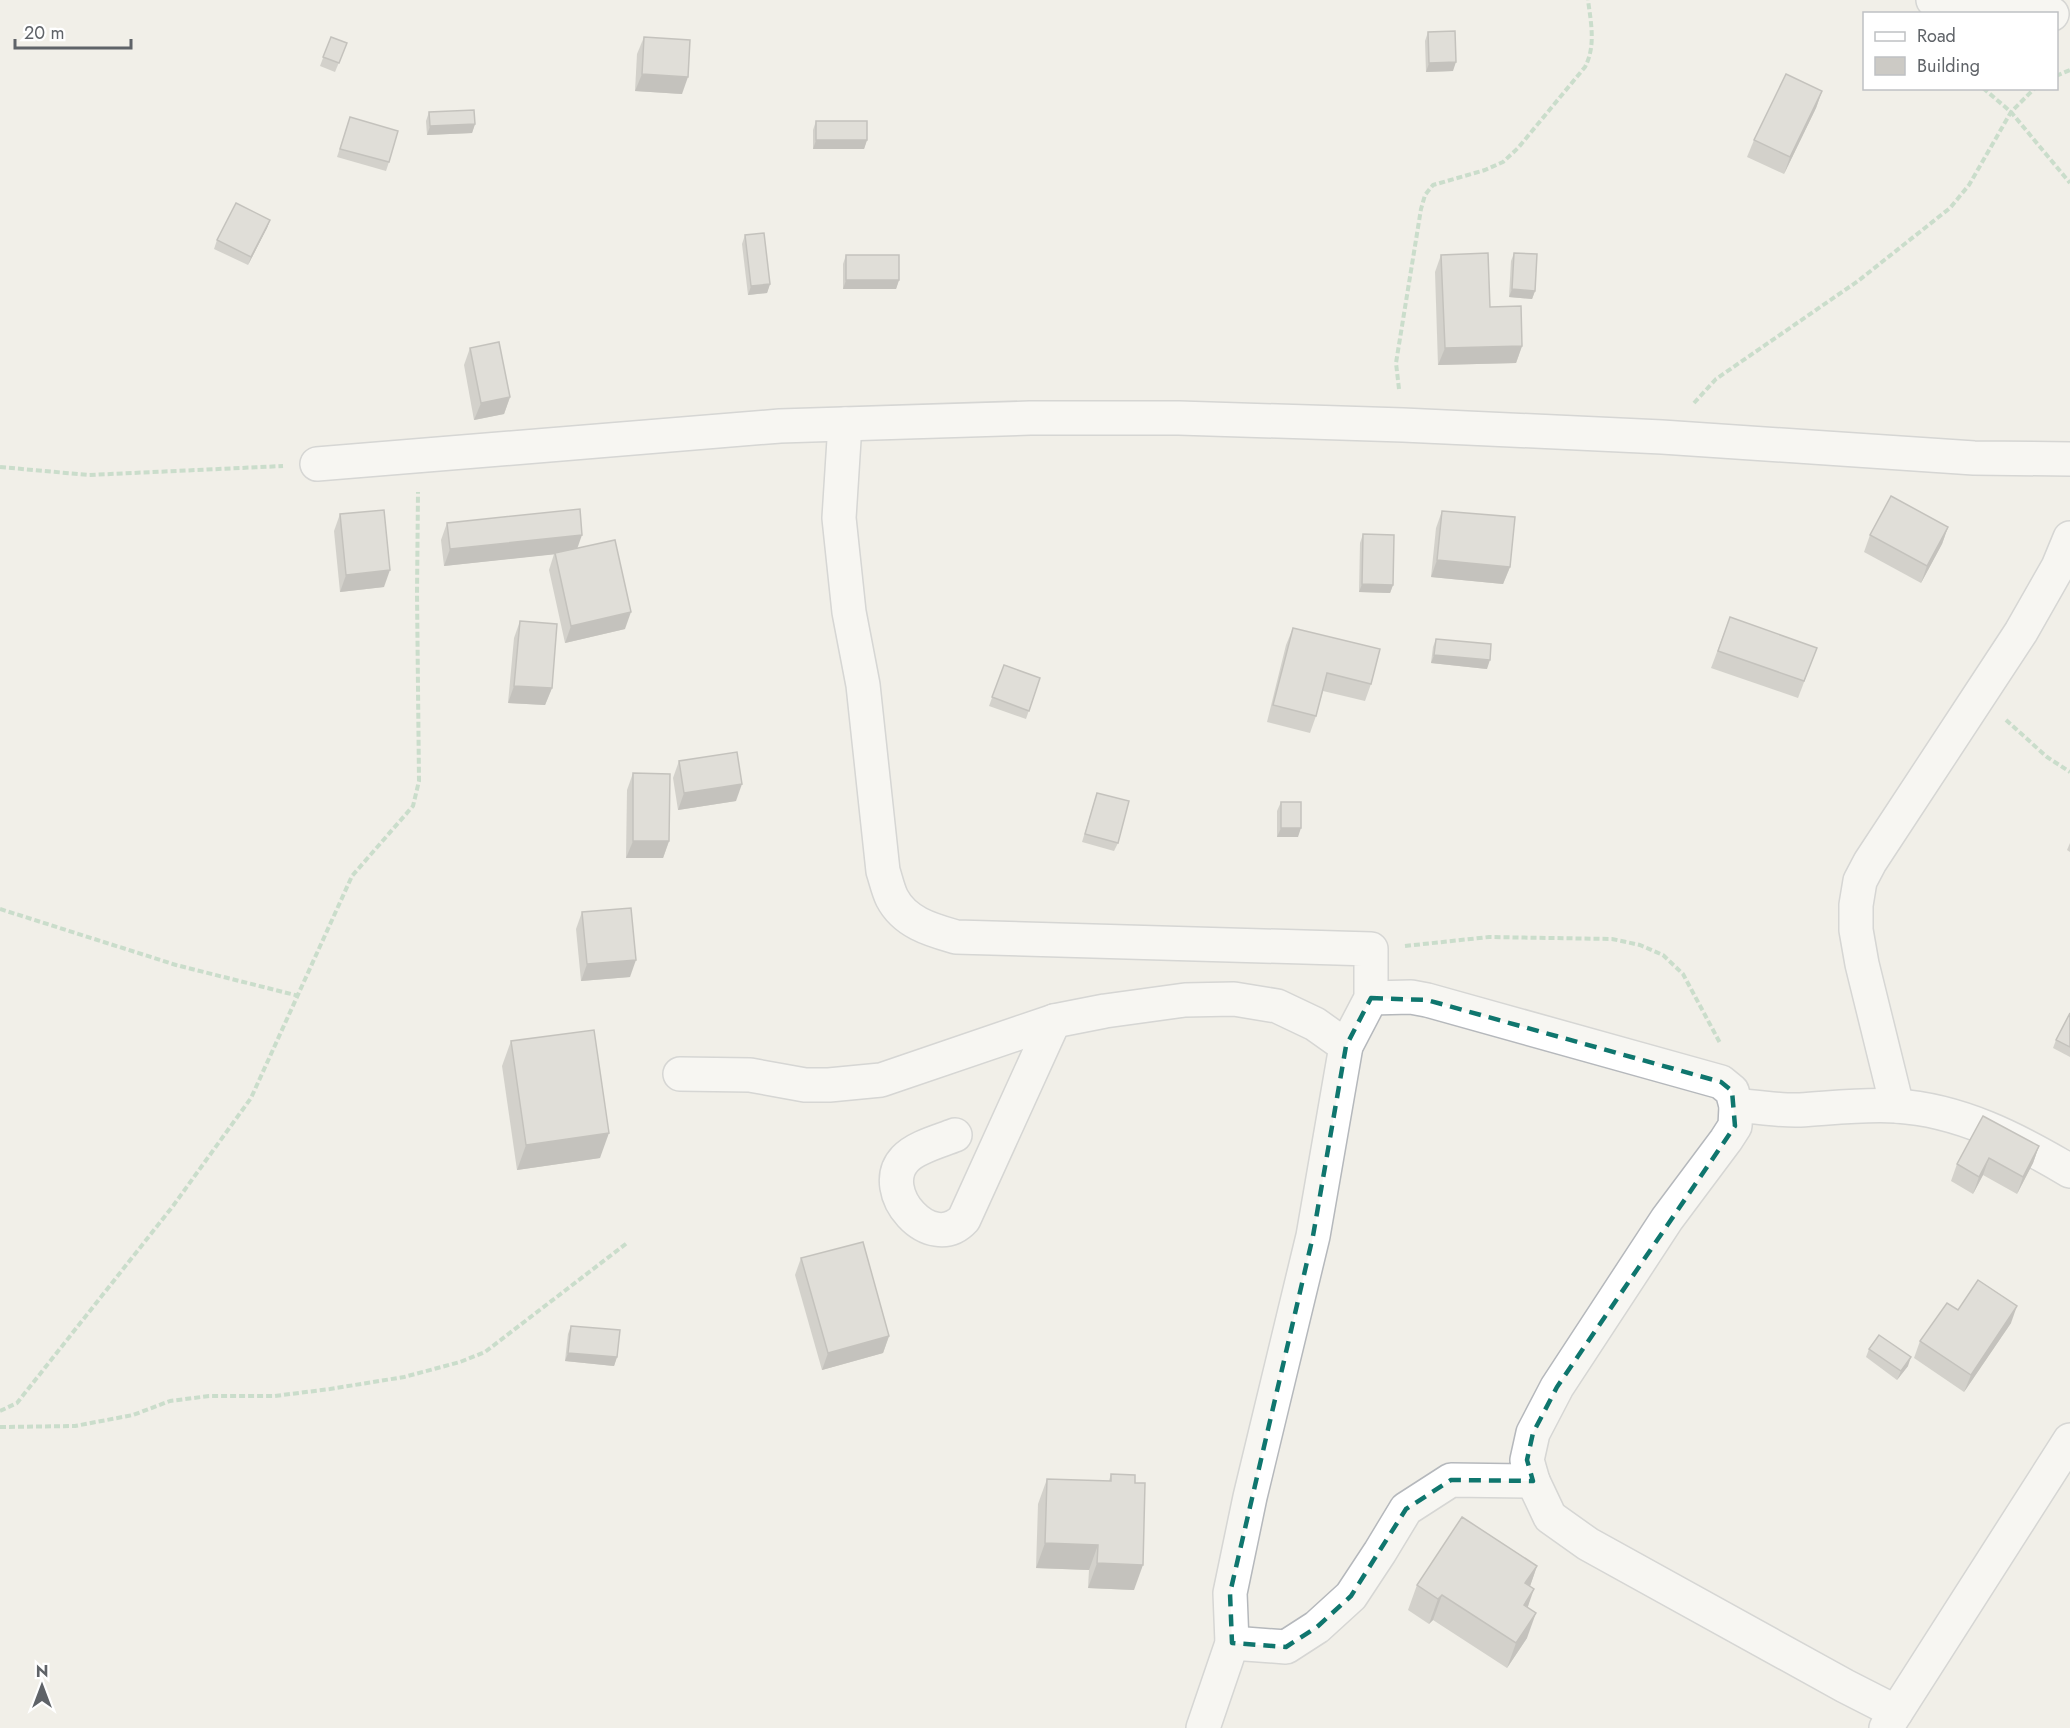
<svg xmlns="http://www.w3.org/2000/svg" width="2070" height="1728" font-family="Jost,sans-serif">
	<rect width="100%" height="100%" fill="#f1efe8"/>
	<g fill="none" stroke-linecap="round" stroke-linejoin="round">
		<defs>
			<g id="minor">
				<polyline points="1933,0 2052,14"/>
				<path d="M845 424 839 518 849 612 863 685 883 871C886 880 888 890 892 898 905 923 932 930 956 937L1371 949V998L1346 1046 1313 1236 1250 1497 1230 1593 1232 1643 1203 1728"/>
				<polyline points="317,464 780,426 1030,418 1179,418 1403,425 1662,437 1974,458 2070,459"/>
				<polyline points="680,1074 750,1075 805,1085 829,1085 881,1080 1054,1021 1105,1011 1185,1000 1234,999 1277,1006 1315,1024 1346,1046"/>
				<path d="M1736 1106C1757 1106 1779 1111 1800 1110 1832 1108 1864 1104 1896 1106 1960 1110 2016 1139 2070 1171"/>
				<polyline points="1897,1106 1862,964 1856,930 1856,905 1860,881 1870,862 2021,632 2058,567 2070,538"/>
				<path d="M955 1135C940 1141 916 1147 905 1159 875 1191 931 1255 964 1219L1054 1021"/>
				<polyline points="1533,1481 1550,1517 1588,1544 1845,1686 1896,1712"/>
				<polyline points="1232,1643 1286,1647 1317,1627 1351,1596 1380,1552 1406,1509 1451,1480 1533,1481 1527,1460 1533,1433 1557,1387 1667,1219 1726,1140 1735,1126 1736,1106 1732,1091 1721,1082 1427,1000 1411,997 1371,998"/>
				<polyline points="1886,1728 2070,1440"/>
			</g>
		</defs>
		<!-- minor casing -->
		<use href="#minor" stroke="#b5b8bc" stroke-width="36"/>
		<!-- path -->
		<g stroke="#9cc7a9" stroke-width="4" stroke-dasharray="6 3" stroke-linecap="butt">
			<polyline points="2056,76 2070,70"/>
			<polyline points="1983,88 2011,112 2070,183"/>
			<path d="M1399 389 1396 363 1421 209 1425 195 1433 185 1485 170 1503 162 1518 148 1585 67C1596 46 1591 23 1588 0"/>
			<polyline points="1694,403 1716,379 1858,281 1950,208 1969,185 2011,112 2035,88"/>
			<polyline points="0,467 89,475 283,466"/>
			<polyline points="2006,720 2047,757 2070,772"/>
			<polyline points="0,909 176,965 299,996"/>
			<polyline points="1405,946 1489,937 1612,939 1640,945 1663,955 1683,974 1720,1043"/>
			<polyline points="0,1411 17,1403 173,1206 251,1098 352,876 413,806 419,781 417,594 418,492"/>
			<polyline points="0,1427 75,1426 133,1415 170,1401 209,1396 275,1396 330,1389 404,1377 460,1362 485,1352 627,1243"/>
		</g>
		<!-- minor -->
		<use href="#minor" stroke="#fff" stroke-width="33"/>
	</g>
	<!-- wall -->
	<g fill="#afaea9">
		<polygon points="1428,32 1453,71 1426,72 1425,41"/>
		<polygon points="331,37 347,43 335,72 320,66"/>
		<polygon points="644,37 682,94 635,91 637,54"/>
		<polygon points="1822,91 1816,108 1784,174 1747,157 1754,140"/>
		<polygon points="429,112 475,124 472,133 427,135 426,121"/>
		<polygon points="350,117 389,162 386,171 337,157"/>
		<polygon points="816,121 867,140 864,149 813,149 813,130"/>
		<polygon points="270,220 267,228 248,265 214,249 217,240"/>
		<polygon points="745,235 770,284 767,293 748,295 742,244"/>
		<polygon points="1514,253 1535,291 1532,299 1509,297 1511,261"/>
		<polygon points="846,255 899,280 896,289 843,289 843,264"/>
		<polygon points="1441,255 1490,307 1522,346 1516,363 1438,365 1435,272"/>
		<polygon points="470,348 510,397 504,414 474,420 464,365"/>
		<polygon points="1442,511 1510,567 1503,584 1431,577 1436,528"/>
		<polygon points="340,514 384,587 340,592 334,531"/>
		<polygon points="447,523 578,548 625,629 565,643 549,570 554,554 444,566 441,540"/>
		<polygon points="1948,527 1942,544 1921,583 1864,552 1870,535"/>
		<polygon points="1363,534 1393,585 1390,593 1359,592 1360,543"/>
		<polygon points="1730,617 1817,648 1798,698 1711,668"/>
		<polygon points="520,621 552,688 545,705 508,703 514,638"/>
		<polygon points="1293,628 1371,684 1365,701 1323,691 1316,716 1310,733 1267,722 1286,645"/>
		<polygon points="1436,639 1487,669 1431,663 1433,647"/>
		<polygon points="1004,665 1040,678 1026,719 989,706"/>
		<polygon points="679,761 736,801 678,810 673,778"/>
		<polygon points="633,773 669,841 663,858 626,858 627,790"/>
		<polygon points="1097,793 1118,843 1114,851 1082,842"/>
		<polygon points="1281,802 1298,837 1277,837 1277,811"/>
		<polygon points="2070,843 2070,852 2067,850"/>
		<polygon points="582,912 630,977 581,981 576,929"/>
		<polygon points="2070,1013 2070,1057 2053,1048 2056,1040"/>
		<polygon points="511,1041 600,1158 517,1170 502,1066"/>
		<polygon points="2039,1146 2033,1163 2017,1194 1983,1175 1973,1194 1951,1181 1957,1164"/>
		<polygon points="801,1258 889,1336 883,1353 822,1370 795,1275"/>
		<polygon points="1958,1310 2011,1323 1964,1392 1914,1358 1920,1341"/>
		<polygon points="571,1326 617,1357 614,1366 565,1361 568,1334"/>
		<polygon points="1869,1349 1908,1366 1897,1380 1866,1357"/>
		<polygon points="1111,1474 1134,1590 1088,1588 1089,1570 1036,1568 1038,1504 1047,1479 1109,1481"/>
		<polygon points="1537,1566 1530,1586 1528,1607 1527,1638 1507,1668 1433,1620 1429,1624 1408,1610 1417,1585"/>
	</g>
	<!-- shaded-wall -->
	<g fill="#8f8d8a">
		<polygon points="1456,62 1453,71 1426,72 1429,63"/>
		<polygon points="642,74 688,77 682,94 635,91"/>
		<polygon points="1822,91 1816,108 1784,174 1790,157"/>
		<polygon points="475,124 472,133 427,135 430,126"/>
		<polygon points="816,140 867,140 864,149 813,149"/>
		<polygon points="270,220 267,228 248,265 251,257"/>
		<polygon points="846,280 899,280 896,289 843,289"/>
		<polygon points="770,284 767,293 748,295 751,286"/>
		<polygon points="1512,289 1535,291 1532,299 1509,297"/>
		<polygon points="1522,346 1516,363 1438,365 1445,348"/>
		<polygon points="510,397 504,414 474,420 481,403"/>
		<polygon points="1948,527 1942,544 1921,583 1927,566"/>
		<polygon points="582,535 576,552 444,566 450,549"/>
		<polygon points="1437,560 1510,567 1503,584 1431,577"/>
		<polygon points="390,570 384,587 340,592 346,575"/>
		<polygon points="1362,584 1393,585 1390,593 1359,592"/>
		<polygon points="631,612 625,629 565,643 571,626"/>
		<polygon points="1434,655 1490,660 1487,669 1431,663"/>
		<polygon points="514,686 552,688 545,705 508,703"/>
		<polygon points="742,784 736,801 678,810 684,793"/>
		<polygon points="1281,828 1301,828 1298,837 1277,837"/>
		<polygon points="633,841 669,841 663,858 626,858"/>
		<polygon points="636,960 630,977 581,981 587,964"/>
		<polygon points="609,1133 600,1158 517,1170 526,1145"/>
		<polygon points="2039,1146 2033,1163 2017,1194 2023,1177"/>
		<polygon points="1989,1158 1983,1175 1973,1194 1979,1177"/>
		<polygon points="2017,1306 2011,1323 1964,1392 1971,1375"/>
		<polygon points="889,1336 883,1353 822,1370 828,1353"/>
		<polygon points="568,1353 617,1357 614,1366 565,1361"/>
		<polygon points="1911,1357 1908,1366 1897,1380 1901,1371"/>
		<polygon points="1045,1543 1098,1545 1089,1570 1036,1568"/>
		<polygon points="1097,1563 1143,1565 1134,1590 1088,1588"/>
		<polygon points="1537,1566 1528,1592 1525,1583"/>
		<polygon points="1534,1589 1525,1615 1524,1605"/>
		<polygon points="1442,1595 1433,1620 1429,1624 1438,1599"/>
		<polygon points="1536,1613 1527,1638 1507,1668 1516,1643"/>
	</g>
	<!-- building -->
	<g fill="#cccac5" stroke="#8f8d8a" stroke-width="1.5">
		<polygon points="1455,31 1456,62 1429,63 1428,32"/>
		<polygon points="331,37 347,43 339,63 323,57"/>
		<polygon points="644,37 690,40 688,77 642,74"/>
		<polygon points="1786,74 1822,91 1790,157 1754,140"/>
		<polygon points="474,110 475,124 430,126 429,112"/>
		<polygon points="350,117 398,131 389,162 340,149"/>
		<rect x="816" y="121" width="51" height="19"/>
		<polygon points="236,203 270,220 251,257 217,240"/>
		<polygon points="764,233 770,284 751,286 745,235"/>
		<polygon points="1488,253 1490,307 1521,306 1522,346 1445,348 1441,255"/>
		<polygon points="1514,253 1537,254 1535,291 1512,289"/>
		<rect x="846" y="255" width="53" height="25"/>
		<polygon points="499,342 510,397 481,403 470,348"/>
		<polygon points="1891,496 1948,527 1927,566 1870,535"/>
		<polygon points="580,509 582,535 450,549 447,523"/>
		<polygon points="384,510 390,570 346,575 340,514"/>
		<polygon points="1442,511 1515,517 1510,567 1437,560"/>
		<polygon points="1363,534 1394,535 1393,585 1362,584"/>
		<polygon points="615,540 631,612 571,626 555,553"/>
		<polygon points="1730,617 1817,648 1804,681 1718,651"/>
		<polygon points="520,621 557,624 552,688 514,686"/>
		<polygon points="1293,628 1380,649 1371,684 1327,673 1316,716 1273,705"/>
		<polygon points="1436,639 1491,644 1490,660 1434,655"/>
		<polygon points="1004,665 1040,678 1029,711 992,697"/>
		<polygon points="737,752 742,784 684,793 679,761"/>
		<polygon points="633,773 670,774 669,841 633,841"/>
		<polygon points="1097,793 1129,801 1118,843 1085,834"/>
		<rect x="1281" y="802" width="20" height="26"/>
		<polygon points="631,908 636,960 587,964 582,912"/>
		<polygon points="2070,1013 2070,1047 2056,1040"/>
		<polygon points="594,1030 609,1133 526,1145 511,1041"/>
		<polygon points="1983,1116 2039,1146 2023,1177 1989,1158 1979,1177 1957,1164"/>
		<polygon points="863,1242 889,1336 828,1353 801,1258"/>
		<polygon points="1978,1280 2017,1306 1971,1375 1920,1341 1947,1303 1958,1310"/>
		<polygon points="571,1326 620,1330 617,1357 568,1353"/>
		<polygon points="1879,1335 1911,1357 1901,1371 1869,1349"/>
		<polygon points="1111,1474 1135,1475 1135,1483 1145,1483 1143,1565 1097,1563 1098,1545 1045,1543 1047,1479 1111,1481"/>
		<polygon points="1462,1517 1537,1566 1525,1583 1534,1589 1524,1605 1536,1613 1516,1643 1442,1595 1438,1599 1417,1585"/>
	</g>
	<!-- marked area -->
	<path d="M0 0H2070V1728H0ZM1371 998 1427 1000 1721 1082 1732 1091 1735 1126 1557 1387 1533 1433 1527 1460 1533 1481 1451 1480 1406 1509 1351 1596 1317 1627 1286 1647 1232 1643 1230 1593 1313 1236 1346 1046Z" fill="#f1efe8" fill-opacity=".55" fill-rule="evenodd"/>
	<path fill="none" stroke="#0f766e" stroke-width="4.5" stroke-dasharray="12 8" stroke-linejoin="round" d="M1371 998 1427 1000 1721 1082 1732 1091 1735 1126 1557 1387 1533 1433 1527 1460 1533 1481 1451 1480 1406 1509 1351 1596 1317 1627 1286 1647 1232 1643 1230 1593 1313 1236 1346 1046Z"/>
	<!-- legend -->
	<rect x="1863" y="12" width="195" height="78" fill="#ffffff" stroke="#bfc1c3" stroke-width="1.5"/>
	<rect x="1875" y="32" width="30" height="9" fill="#ffffff" stroke="#bfc1c3" stroke-width="1.5"/>
	<text x="1917" y="42" font-size="18" fill="#5f6368">Road</text>
	<rect x="1875" y="57" width="30" height="18" fill="#cccac5" stroke="#bfc1c3" stroke-width="1.5"/>
	<text x="1917" y="72" font-size="18" fill="#5f6368">Building</text>
	<!-- north arrow -->
	<g transform="translate(42 1686)" stroke="#ffffff" stroke-width="4.5" paint-order="stroke">
	<path d="M0-4.5L10 22L0 15L-10 22Z" fill="#5f6368"/>
	<text y="-9" font-size="16" font-weight="bold" text-anchor="middle" fill="#5f6368">N</text>
	</g>
	<!-- scale -->
	<path d="M15 39v9h116v-9" fill="none" stroke="#5f6368" stroke-width="3"/>
	<text x="24" y="39" font-size="18" fill="#5f6368" stroke="#ffffff" stroke-width="4.5" paint-order="stroke">20 m</text>
</svg>
